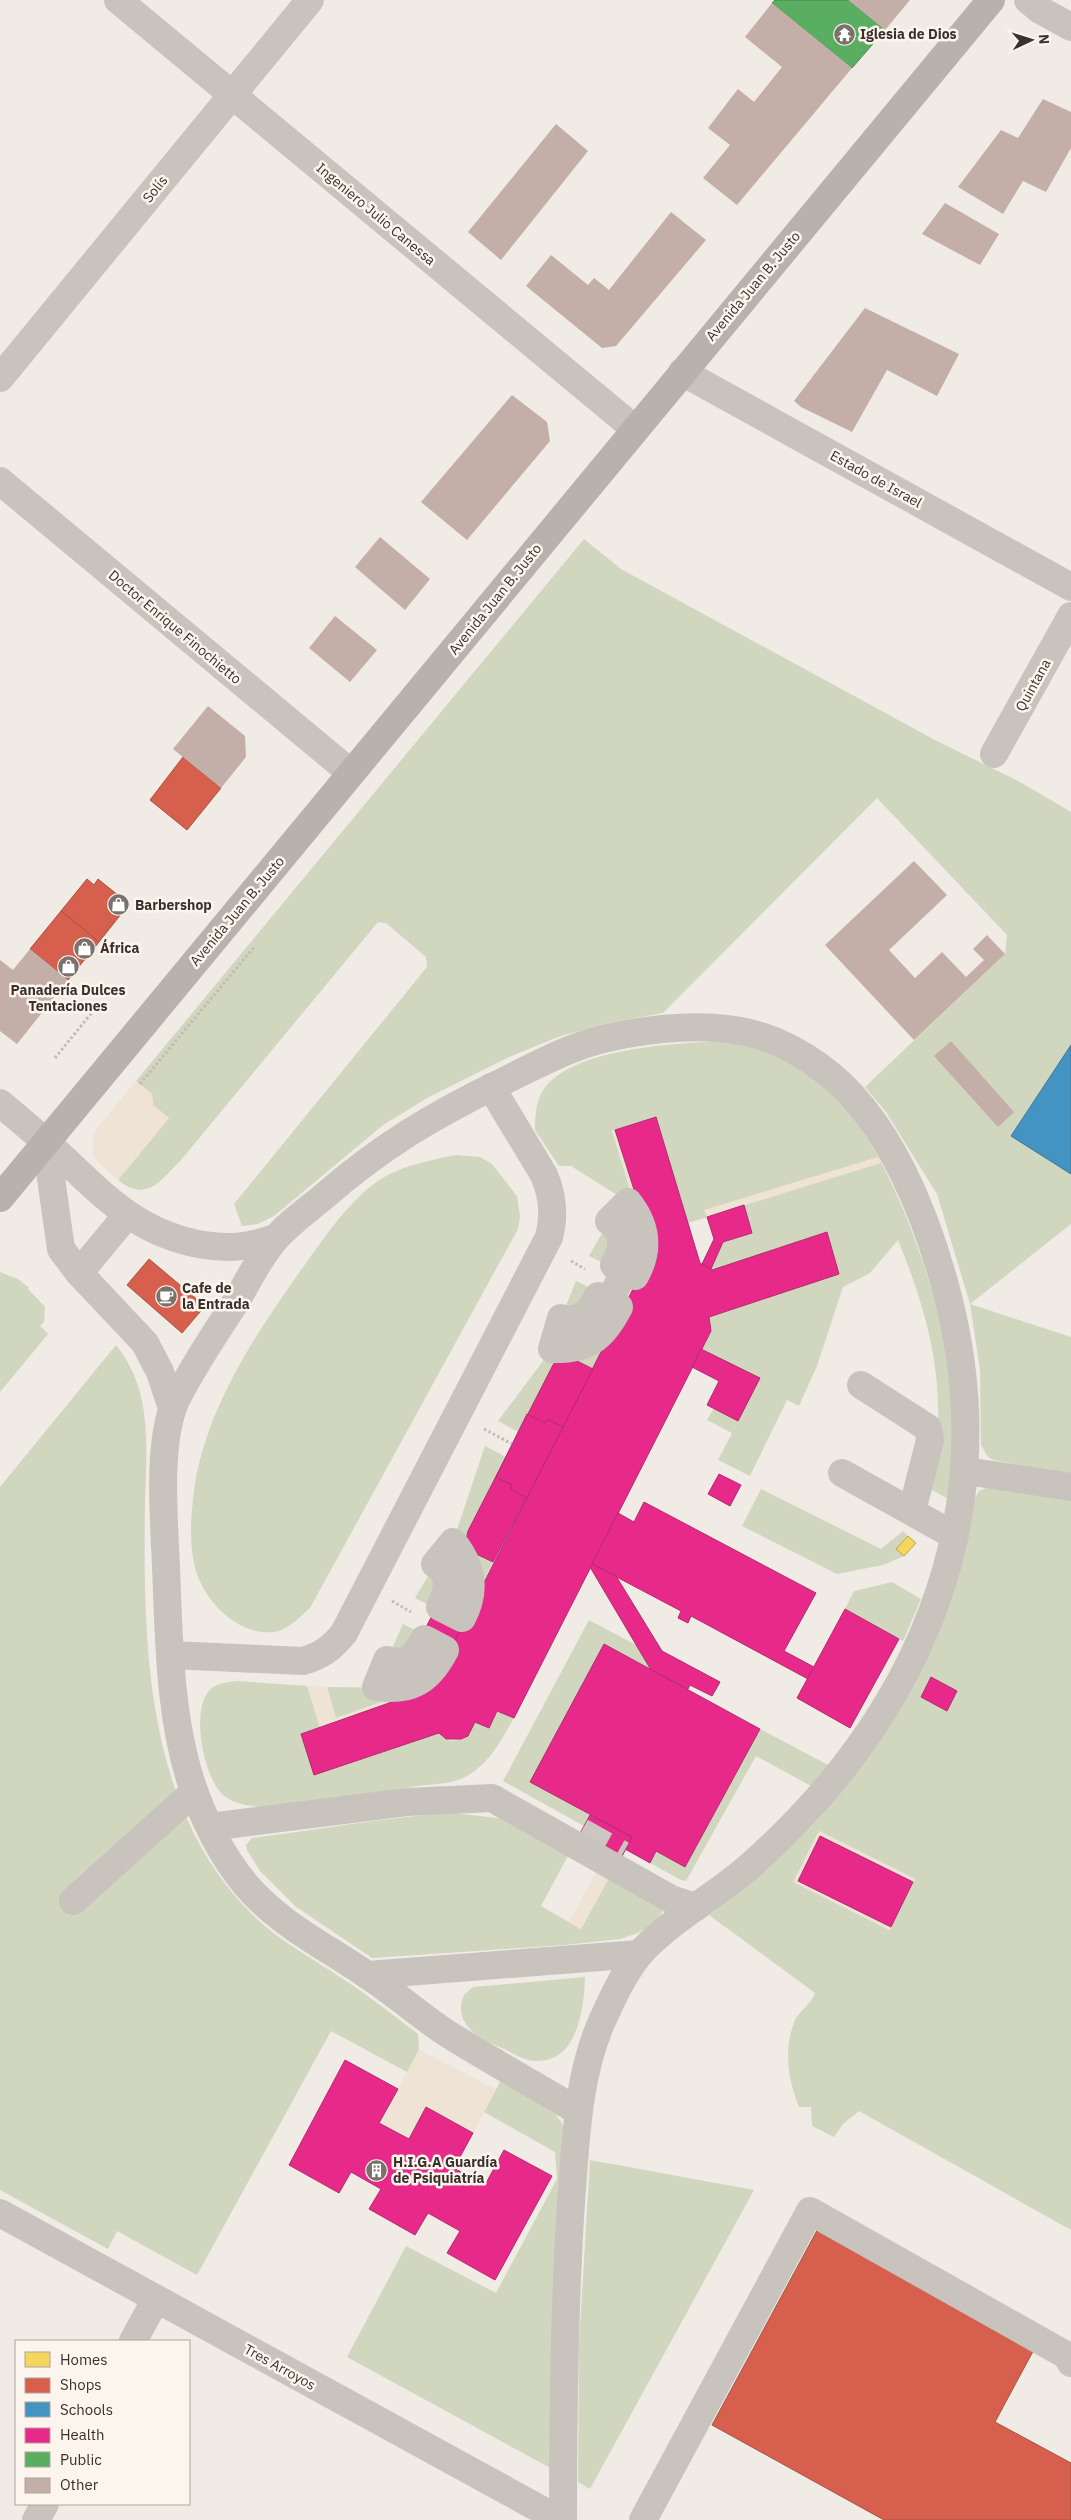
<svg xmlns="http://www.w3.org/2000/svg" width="1071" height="2520" font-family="'IBM Plex Sans',sans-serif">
	<rect width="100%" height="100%" fill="#f0ebe5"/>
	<!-- green -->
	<g fill="#d1d6bf" fill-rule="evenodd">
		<path d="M584 539 621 569 935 740 1020 782 1071 812V1045L1011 1136 1071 1174V1224L970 1304 1071 1337V1475L993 1460 988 1457 981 1445 980 1370 970 1304 937 1194 886 1112 865 1087 1005 954 1007 935 877 798 663 1013 608 1023 558 1037 507 1058 429 1097 383 1125 274 1216 258 1224 242 1226 234 1204 427 967 426 957 386 923 378 922 181 1160C160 1181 147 1203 118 1180L169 1118 153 1105 152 1094 136 1081Z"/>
		<path d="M719 1041C731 1043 745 1044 756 1048 780 1055 807 1070 826 1087 895 1147 954 1329 954 1420 953 1446 950 1473 948 1499L927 1487C930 1475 935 1462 936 1450 945 1375 926 1309 898 1240L870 1273 843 1287 817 1366 799 1406 787 1400 750 1476 718 1460 732 1433 707 1420 714 1408 759 1378 701 1349 711 1331 709 1317 839 1274 827 1232 712 1270 711 1269 723 1242 752 1233 744 1206 688 1223 656 1117 612 1131 640 1221 628 1202 571 1166H559L535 1130C535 1115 536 1098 546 1086 579 1048 672 1044 719 1041Z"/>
		<path d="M456 1155 480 1157 492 1164 517 1196 520 1216 518 1229 310 1608C300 1617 287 1631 273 1632 235 1636 200 1596 194 1563 189 1541 191 1514 194 1491 205 1408 258 1330 306 1263 326 1235 347 1204 375 1183 399 1166 427 1161 456 1155Z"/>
		<polygon points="609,1221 609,1266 589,1256"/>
		<polygon points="0,1272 18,1279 29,1288 28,1289 45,1307 44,1322 40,1326 48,1334 0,1392"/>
		<polygon points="576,1281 597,1291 561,1318"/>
		<polygon points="623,1309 593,1369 556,1361 518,1432 498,1421 552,1349"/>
		<path d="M116 1345C154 1393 146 1448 145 1504 143 1643 145 1804 248 1910 275 1939 311 1957 343 1979 369 1996 393 2015 418 2034L419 2050 407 2072 331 2031 197 2275 117 2231 108 2249 0 2190V1487Z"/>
		<path d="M485 1446 506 1457 466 1536C465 1550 482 1557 493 1562L465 1620 453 1542Z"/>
		<path d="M988 1487 1071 1499V2230L859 2111 843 2124 834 2137 812 2126 811 2107H799C788 2079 783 2050 795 2020 800 2010 810 2006 815 1993L709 1915 751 1883 811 1827 857 1772 893 1714 963 1555 974 1500 979 1491ZM819 1831 915 1879 890 1930 794 1882Z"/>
		<polygon points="761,1489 881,1549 903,1531 908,1536 904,1556 883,1565 837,1574 742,1526"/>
		<polygon points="435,1564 436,1609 415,1598"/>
		<polygon points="892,1582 921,1599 903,1641 845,1609 854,1591"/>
		<polygon points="589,1620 636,1645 651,1670 531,1782 590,1815 584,1826 503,1781"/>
		<polygon points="403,1624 423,1634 387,1660"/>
		<path d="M237 1681 307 1686 320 1727 301 1734 315 1775 439 1733C453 1750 467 1736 475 1722L489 1728 497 1711 514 1718C500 1742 489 1765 463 1778 448 1785 427 1784 411 1787 362 1794 310 1810 260 1807 250 1806 236 1804 227 1798 204 1785 188 1706 212 1688 219 1683 229 1682 237 1681Z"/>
		<polygon points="327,1687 422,1688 336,1718"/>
		<polygon points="760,1729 828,1765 811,1786 756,1756 686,1881 681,1880 650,1863 656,1851 686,1866"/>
		<path d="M453 1813 515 1820 570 1852 541 1906 581 1929 611 1874 667 1905 655 1923 638 1933 620 1939 564 1945 372 1958 295 1906 260 1871 247 1850 246 1845 252 1838C319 1830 385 1817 453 1813Z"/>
		<path d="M585 1977C584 2008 578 2062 536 2061 525 2061 514 2054 504 2049 491 2043 474 2037 466 2024 459 2015 460 2004 464 1995L473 1987Z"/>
		<polygon points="501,2080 552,2110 562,2123 566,2140 554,2470 347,2357 406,2246 496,2293 557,2179 555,2152 484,2112"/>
		<polygon points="590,2160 754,2190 590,2489 578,2482 579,2345"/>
	</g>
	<!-- plaza -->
	<g fill="#eee3d5">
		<polygon points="136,1081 152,1095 153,1105 169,1118 118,1180 93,1157 93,1137 95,1131"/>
		<polygon points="615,1130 651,1243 644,1234 612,1131"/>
		<polygon points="878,1157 881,1163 707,1217 704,1210"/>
		<polygon points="307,1686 327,1687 336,1718 432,1686 428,1693 423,1691 320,1727"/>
		<polygon points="819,1831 915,1879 913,1882 820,1836 798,1881 891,1927 889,1930 793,1882"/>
		<polygon points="599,1867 611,1874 581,1929 569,1922"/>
		<polygon points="419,2050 496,2089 473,2133 426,2107 409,2139 379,2123"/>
	</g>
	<!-- homes -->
	<polygon fill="#f6d55c" stroke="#bea44d" points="908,1536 916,1543 904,1556 896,1549"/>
	<!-- shops -->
	<g fill="#d6604d" stroke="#a85243">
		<polygon points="183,757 221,788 187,830 150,800"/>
		<polygon points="87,879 94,885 98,879 129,904 99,942 61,911"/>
		<polygon points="61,911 99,942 68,980 30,949"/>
		<polygon points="149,1259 205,1306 182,1333 127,1285"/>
		<polygon points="821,2223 1038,2342 995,2422 1071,2463 1071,2520 884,2520 712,2425"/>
	</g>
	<!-- schools -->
	<polygon fill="#4393c3" stroke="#417595" points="1071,1045 1071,1174 1011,1136"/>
	<!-- health -->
	<g fill="#e7298a" stroke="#b32b6e">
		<polygon points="656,1117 700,1263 712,1270 827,1232 839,1274 709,1317 711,1331 514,1718 497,1711 489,1728 475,1722 468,1736 461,1739 446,1739 439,1733 314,1775 301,1734 423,1691 428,1693 639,1277 651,1243 615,1130"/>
		<polygon points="744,1205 752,1233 723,1242 711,1269 702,1264 714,1239 707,1217"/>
		<polygon points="701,1349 760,1378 738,1421 707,1405 719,1381 692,1367"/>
		<polygon points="571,1358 593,1369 493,1562 474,1553 466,1540 468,1531 553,1365 556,1361"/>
		<polygon points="527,1414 545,1423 547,1419 563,1427 527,1498 510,1489 512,1485 496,1477"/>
		<polygon points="719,1474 741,1485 730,1506 708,1494"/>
		<polygon points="644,1502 816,1593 784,1651 814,1667 808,1679 691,1616 688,1623 678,1618 681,1611 592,1564 618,1513 634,1522"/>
		<polygon points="592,1564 616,1576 662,1651 720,1682 712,1696 690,1685 688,1689 651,1670 590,1567"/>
		<polygon points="437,1606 465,1620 449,1652 421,1637"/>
		<polygon points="845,1609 899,1639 850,1728 797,1698"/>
		<polygon points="604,1644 760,1729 685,1867 656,1851 650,1863 625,1849 632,1837 530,1782"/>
		<polygon points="931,1677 957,1691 947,1711 921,1697"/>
		<polygon points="590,1815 632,1837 619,1862 570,1852"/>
		<polygon points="820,1836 913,1882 891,1927 798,1881"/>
		<polygon points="345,2060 398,2089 379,2123 409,2139 426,2107 473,2133 454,2168 485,2185 504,2150 552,2176 495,2280 447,2253 460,2231 428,2213 415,2235 369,2209 381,2189 351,2172 339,2193 289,2165"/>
	</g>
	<!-- public -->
	<polygon fill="#5aae61" stroke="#518851" points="775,0 848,0 885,30 852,68 772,3"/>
	<!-- building -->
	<g fill="#c3afa7">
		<polygon points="848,0 910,0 885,30"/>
		<polygon points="772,3 852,68 737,205 703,178 730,145 708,128 738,89 754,102 782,67 745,37"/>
		<polygon points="1043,99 1071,112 1071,148 1046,192 1023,181 1003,214 958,187 1001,130 1018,138"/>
		<polygon points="556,124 588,151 501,260 468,232"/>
		<polygon points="945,203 999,234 980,265 922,234"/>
		<polygon points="671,212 706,240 616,346 602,348 526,286 551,255 588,285 594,278 609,290"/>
		<polygon points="865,308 959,354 937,396 887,370 852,432 801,407 794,401"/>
		<polygon points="512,395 547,422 550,441 467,540 421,502"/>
		<polygon points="380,537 430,579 405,610 355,567"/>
		<polygon points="335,616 377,650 350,682 309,648"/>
		<polygon points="208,706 245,736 246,757 221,788 173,749"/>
		<polygon points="914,861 947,895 889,950 915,978 942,952 966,977 984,960 973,949 987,935 1005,954 914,1040 825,945"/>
		<polygon points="30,949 68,980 17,1044 0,1031 0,960 13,970"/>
		<polygon points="951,1041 1014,1112 998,1127 934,1056"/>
	</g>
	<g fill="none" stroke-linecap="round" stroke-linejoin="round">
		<!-- minor-tunnel -->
		<polyline stroke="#ccc6c0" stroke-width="28" stroke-dasharray="28 14" stroke-linecap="butt" points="581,1832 622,1855"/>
		<!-- path -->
		<g stroke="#c2bbb6" stroke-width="3" stroke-dasharray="2.5 2.5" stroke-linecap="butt">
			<polyline points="55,1058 94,1010"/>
			<polyline points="140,1084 255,946"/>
			<polyline points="571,1261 585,1269"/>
			<polyline points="484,1429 512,1444"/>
			<polyline points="392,1601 411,1612"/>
		</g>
		<!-- minor -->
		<g stroke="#c9c3be" stroke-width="28">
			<polyline points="118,0 635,429"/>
			<polyline points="1028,0 1040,10 1071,27"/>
			<polyline points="682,372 1071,587"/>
			<polyline points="0,378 310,0"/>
			<polyline points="0,481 351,773"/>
			<polyline points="994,754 1071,616"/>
			<path d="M0 1103C16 1116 31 1129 47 1143 97 1188 132 1233 204 1245 230 1249 250 1247 275 1238"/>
			<polyline points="46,1143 61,1249 79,1273 145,1343 160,1372 172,1408"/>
			<path d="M628 1202C647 1226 650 1249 635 1276L614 1265C623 1248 626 1233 609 1221Z"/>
			<polyline points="79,1273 127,1215"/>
			<path d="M598 1296 619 1307C603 1338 588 1350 552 1349L561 1318C581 1323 589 1313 598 1296Z"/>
			<polyline points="861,1385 928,1428 930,1440 912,1511"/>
			<polyline points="966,1471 1071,1487"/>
			<polyline points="842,1473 955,1536"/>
			<path d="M453 1542C472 1566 477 1590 462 1618L440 1607C448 1591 452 1575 435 1564Z"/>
			<path d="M424 1639 445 1650C429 1681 411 1692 376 1687L387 1660C407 1666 416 1655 424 1639Z"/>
			<path d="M170 1655 303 1661C321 1656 332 1648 344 1633L549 1237C555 1215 553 1196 544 1175L491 1087"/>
			<polyline points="210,1827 407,1802 492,1798 671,1899 696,1907"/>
			<polyline points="73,1901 194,1792"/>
			<polyline points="368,1975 639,1954"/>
			<polyline points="0,2213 560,2520"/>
			<polyline points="133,2341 156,2299"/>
			<polyline points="36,2520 45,2504"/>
			<path d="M563 2520C563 2414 564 2308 571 2202 576 2141 577 2078 602 2021 613 1997 626 1968 644 1949 675 1917 716 1896 750 1866 917 1718 1005 1520 948 1297 928 1219 889 1116 820 1067 770 1030 723 1023 662 1029 634 1032 607 1036 580 1046 554 1055 529 1069 504 1081 435 1114 380 1147 322 1198 305 1212 285 1226 272 1243 258 1260 248 1281 237 1300 216 1332 193 1366 176 1400 157 1441 164 1520 166 1566 169 1638 169 1713 191 1782 203 1818 222 1856 246 1885 279 1924 325 1946 367 1975 395 1993 420 2016 448 2034 491 2061 535 2085 578 2111"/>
			<polyline points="643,2520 810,2211 1066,2355 1071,2363"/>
		</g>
		<!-- major -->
		<polyline stroke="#b8b1ad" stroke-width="28" points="0,1198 991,0"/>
		<!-- minor-bridge -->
		<polyline stroke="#c9c3be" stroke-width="28" points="609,1302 625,1270"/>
	</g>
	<!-- icons -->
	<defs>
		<symbol id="temple-disc" viewBox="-11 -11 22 22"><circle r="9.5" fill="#7a716c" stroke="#fbf5ee"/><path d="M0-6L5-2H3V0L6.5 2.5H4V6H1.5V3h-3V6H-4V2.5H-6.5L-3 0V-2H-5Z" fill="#fff"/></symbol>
		<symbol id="shop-disc" viewBox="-11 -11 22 22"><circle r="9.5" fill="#7a716c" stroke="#fbf5ee"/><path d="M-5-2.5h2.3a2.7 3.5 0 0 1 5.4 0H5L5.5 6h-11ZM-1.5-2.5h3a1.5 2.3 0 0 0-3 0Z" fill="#fff"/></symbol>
		<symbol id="cafe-disc" viewBox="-11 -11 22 22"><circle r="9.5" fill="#7a716c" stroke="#fbf5ee"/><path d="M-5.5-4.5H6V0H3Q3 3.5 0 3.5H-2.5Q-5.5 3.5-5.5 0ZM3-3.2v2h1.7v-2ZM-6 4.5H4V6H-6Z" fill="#fff"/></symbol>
		<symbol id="building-disc" viewBox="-11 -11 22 22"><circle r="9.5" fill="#7a716c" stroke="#fbf5ee"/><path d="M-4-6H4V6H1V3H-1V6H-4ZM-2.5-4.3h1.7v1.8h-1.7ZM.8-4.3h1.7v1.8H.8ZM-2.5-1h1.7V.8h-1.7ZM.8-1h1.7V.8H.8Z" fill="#fff"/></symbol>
	</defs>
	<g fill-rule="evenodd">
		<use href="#temple-disc" x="832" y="22" width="25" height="25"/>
		<use href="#shop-disc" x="106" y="892" width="25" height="25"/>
		<use href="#shop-disc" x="72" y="936" width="25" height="25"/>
		<use href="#shop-disc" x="56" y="954" width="25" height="25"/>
		<use href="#cafe-disc" x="154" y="1284" width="25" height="25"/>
		<use href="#building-disc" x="364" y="2158" width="25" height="25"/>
	</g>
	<g text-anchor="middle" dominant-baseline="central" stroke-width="5" stroke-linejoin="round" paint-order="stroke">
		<!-- poi labels -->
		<g font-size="14" font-weight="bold" fill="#3b302b" stroke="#fbf5ee" text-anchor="start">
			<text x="860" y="34">Iglesia de Dios</text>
			<text x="135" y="905">Barbershop</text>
			<text x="100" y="948">África</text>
			<text x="68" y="990" text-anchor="middle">Panadería Dulces<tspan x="68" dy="16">Tentaciones</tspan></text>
			<text x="182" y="1288">Cafe de<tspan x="182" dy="16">la Entrada</tspan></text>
			<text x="393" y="2162">H.I.G.A Guardía<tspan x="393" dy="16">de Psiquiatría</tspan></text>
		</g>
		<!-- street labels -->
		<g font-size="14" fill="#3b302b" stroke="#fbf5ee">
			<text transform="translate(155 189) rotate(-51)">Solís</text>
			<text transform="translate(376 214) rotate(40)">Ingeniero Julio Canessa</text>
			<text transform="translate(753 286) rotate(-50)">Avenida Juan B. Justo</text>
			<text transform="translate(876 479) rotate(29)">Estado de Israel</text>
			<text transform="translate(495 599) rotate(-51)">Avenida Juan B. Justo</text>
			<text transform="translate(175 627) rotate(40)">Doctor Enrique Finochietto</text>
			<text transform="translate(1033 685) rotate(-61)">Quintana</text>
			<text transform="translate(237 911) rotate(-50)">Avenida Juan B. Justo</text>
			<text transform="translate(280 2367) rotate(29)">Tres Arroyos</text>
		</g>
	</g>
	<!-- legend -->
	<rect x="15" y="2340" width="175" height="165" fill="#fbf5ee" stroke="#aea6a0"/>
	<rect x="25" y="2352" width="25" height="15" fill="#f6d55c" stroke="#aea6a0"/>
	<text x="60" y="2365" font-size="15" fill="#3b302b">Homes</text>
	<rect x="25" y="2378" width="25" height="15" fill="#d6604d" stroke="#aea6a0"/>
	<text x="60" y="2390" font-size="15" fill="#3b302b">Shops</text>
	<rect x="25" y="2402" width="25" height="15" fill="#4393c3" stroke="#aea6a0"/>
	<text x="60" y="2415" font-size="15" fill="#3b302b">Schools</text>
	<rect x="25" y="2428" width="25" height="15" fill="#e7298a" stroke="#aea6a0"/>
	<text x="60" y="2440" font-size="15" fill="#3b302b">Health</text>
	<rect x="25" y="2452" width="25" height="15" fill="#5aae61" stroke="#aea6a0"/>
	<text x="60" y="2465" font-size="15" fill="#3b302b">Public</text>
	<rect x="25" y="2478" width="25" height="15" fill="#c3afa7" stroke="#aea6a0"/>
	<text x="60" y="2490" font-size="15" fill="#3b302b">Other</text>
	<!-- north arrow -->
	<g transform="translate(1031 40) rotate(86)" stroke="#fbf5ee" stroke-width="4" paint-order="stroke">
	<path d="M0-4L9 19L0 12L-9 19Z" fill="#3b302b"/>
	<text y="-8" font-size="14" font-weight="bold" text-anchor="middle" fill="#3b302b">N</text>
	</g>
</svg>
